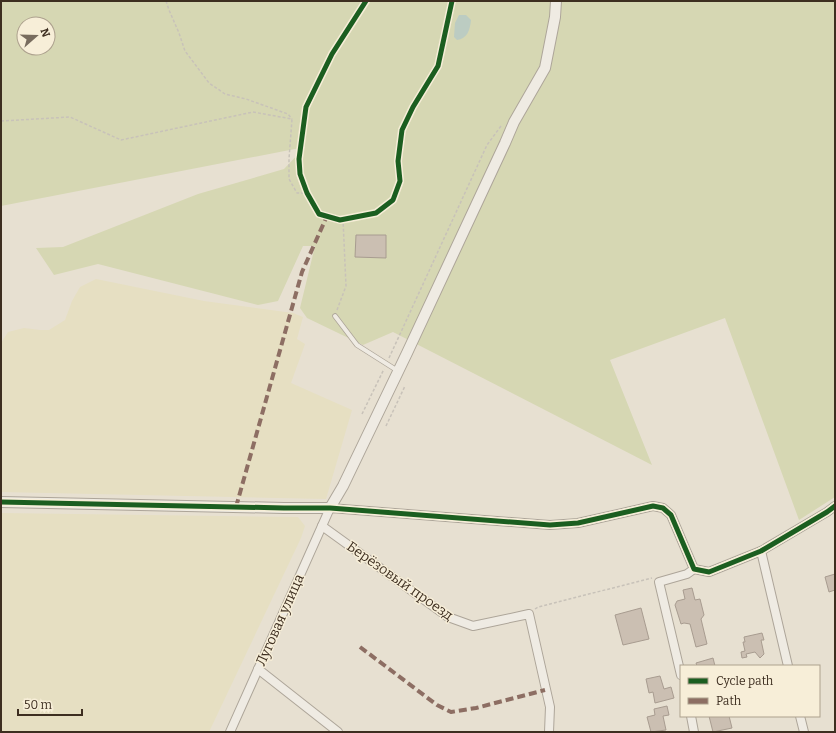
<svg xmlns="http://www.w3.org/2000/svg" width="836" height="733" font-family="Bitter,serif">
	<rect width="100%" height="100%" fill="#e7e0d1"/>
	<!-- farmland -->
	<g fill="#e6dfc2">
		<polygon points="96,279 204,301 293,313 303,317 297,339 305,344 291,383 352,410 326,499 1,492 1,343 8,332 24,328 40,330 49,330 65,320 72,301 80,287"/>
		<polygon points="1,513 298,517 305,526 301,538 209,732 1,732"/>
	</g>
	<!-- green -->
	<path fill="#d6d7b3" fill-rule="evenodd" d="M1 1H835V497L799 520 725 318 610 360 652 465 393 332 363 345 307 318 300 308 315 246H303L278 301 258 305 98 264 54 275 36 248 63 247 198 194 284 169 305 147 1 206ZM24 24H48V48H24Z"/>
	<!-- water -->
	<path fill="#bcccc2" d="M459 15H466L471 20C470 30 467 39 457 40L454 37 455 23Z"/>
	<!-- building -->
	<g fill="#cbbfb2" stroke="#a89c90">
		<polygon points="356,235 386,235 386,258 355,257"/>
		<polygon points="835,574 835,590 829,592 825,577"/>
		<polygon points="692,588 695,600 700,599 704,615 701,619 707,644 696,647 690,624 684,623 681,624 675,605 677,601 685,599 683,590"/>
		<polygon points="641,608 649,639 623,645 615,615"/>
		<polygon points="762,633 764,640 761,640 764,654 760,658 755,652 746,654 747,657 742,658 741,652 745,651 743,642 745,642 744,637"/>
		<polygon points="713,658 715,666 697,666 696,663"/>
		<polygon points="660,676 664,689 671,687 674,698 655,703 653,692 649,693 646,679"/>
		<polygon points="667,706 669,715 663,716 666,730 651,732 647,717 655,715 654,709"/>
		<polygon points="709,716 729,716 732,728 713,732"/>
	</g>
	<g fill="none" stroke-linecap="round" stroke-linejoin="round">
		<defs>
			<polyline id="service" points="335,316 357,345 398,371"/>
			<g id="minor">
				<polyline points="322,526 448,617 473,626 529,614 550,707 549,732"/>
				<polyline points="761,551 788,666"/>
				<polyline points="258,669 338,732"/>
				<polyline points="681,675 659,582 687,574 694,569"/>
				<polyline points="691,716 694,732"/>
				<polyline points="800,716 804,732"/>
				<polyline points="230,732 330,508 550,525 578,523 653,506 663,508 671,515 694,569 709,572 761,551 827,512 835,506"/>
			</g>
			<polyline id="tertiary" points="1,502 284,508 330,508 343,486 407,353 505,143 514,122 545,68 555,17 556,1"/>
		</defs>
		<!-- service casing -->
		<use href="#service" stroke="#ada599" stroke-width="5.5"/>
		<!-- minor casing -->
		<use href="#minor" stroke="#ada599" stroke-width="10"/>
		<!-- tertiary casing -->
		<use href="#tertiary" stroke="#ada599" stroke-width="12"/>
		<!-- path -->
		<g stroke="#c8c2b9" stroke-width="1.5" stroke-dasharray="3 2" stroke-linecap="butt">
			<polyline points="166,1 169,10 179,33 185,51 209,83 225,94 246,99 288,114 292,119"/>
			<polyline points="1,121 70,117 121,140 253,112 292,119 289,159 289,179 297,193 307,193"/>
			<polyline points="337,310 346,286 343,219"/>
			<polyline points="389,358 487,145 501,126"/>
			<polyline points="362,414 384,369"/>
			<polyline points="386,426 405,386"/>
			<polyline points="535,609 538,607 652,578"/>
		</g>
		<!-- service -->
		<use href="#service" stroke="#efebe3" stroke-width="4"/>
		<!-- minor -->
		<use href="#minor" stroke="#efebe3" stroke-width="8"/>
		<!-- tertiary -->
		<use href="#tertiary" stroke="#efebe3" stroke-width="10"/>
		<!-- quiet -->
		<g stroke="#8d6e63" stroke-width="4" stroke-dasharray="8 4" stroke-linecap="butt">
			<polyline points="236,507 302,272 327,216"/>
			<polyline points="360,647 437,705 451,712 476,708 545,690"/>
		</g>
		<defs>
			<g id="cycleway">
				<polyline points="366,1 332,54 306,107 299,159 300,174 307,193 319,214 340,220 376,213 393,200 400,181 398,161 402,130 413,107 438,66 452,1"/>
				<polyline points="1,502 284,508 330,508 550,525 578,523 653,506 663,508 671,515 694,569 709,572 761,551 827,512 835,506"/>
			</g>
		</defs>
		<!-- cycleway casing -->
		<use href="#cycleway" stroke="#f7eed8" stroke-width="8"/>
		<!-- cycleway -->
		<use href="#cycleway" stroke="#1b5e20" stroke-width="5"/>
	</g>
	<g text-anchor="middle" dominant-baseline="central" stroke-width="3" stroke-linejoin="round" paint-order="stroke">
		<!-- street labels -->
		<g font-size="14" fill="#3d2e20" stroke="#f7eed8">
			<text transform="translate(400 581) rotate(35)">Берёзовый проезд</text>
			<text transform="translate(280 620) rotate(-66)">Луговая улица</text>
		</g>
	</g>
	<!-- border -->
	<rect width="836" height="733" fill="none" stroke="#3d2e20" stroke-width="4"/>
	<!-- legend -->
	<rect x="680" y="665" width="140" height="52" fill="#f7eed8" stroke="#ada18e"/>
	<rect x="688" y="678" width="20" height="6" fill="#1b5e20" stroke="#ada18e"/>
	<text x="716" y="685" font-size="12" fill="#3d2e20">Cycle path</text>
	<rect x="688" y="698" width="20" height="6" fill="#8d6e63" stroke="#ada18e"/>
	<text x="716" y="705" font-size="12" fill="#3d2e20">Path</text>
	<!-- north arrow -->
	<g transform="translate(36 36) rotate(70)"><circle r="19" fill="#f7eed8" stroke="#ada18e"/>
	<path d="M0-3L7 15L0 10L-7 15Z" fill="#786c5e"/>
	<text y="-6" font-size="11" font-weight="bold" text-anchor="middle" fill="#3d2e20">N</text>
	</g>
	<!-- scale -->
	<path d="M18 709v6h64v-6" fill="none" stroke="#3d2e20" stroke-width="2"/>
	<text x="24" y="709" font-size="12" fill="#3d2e20" stroke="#f7eed8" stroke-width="3" paint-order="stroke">50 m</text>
</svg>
